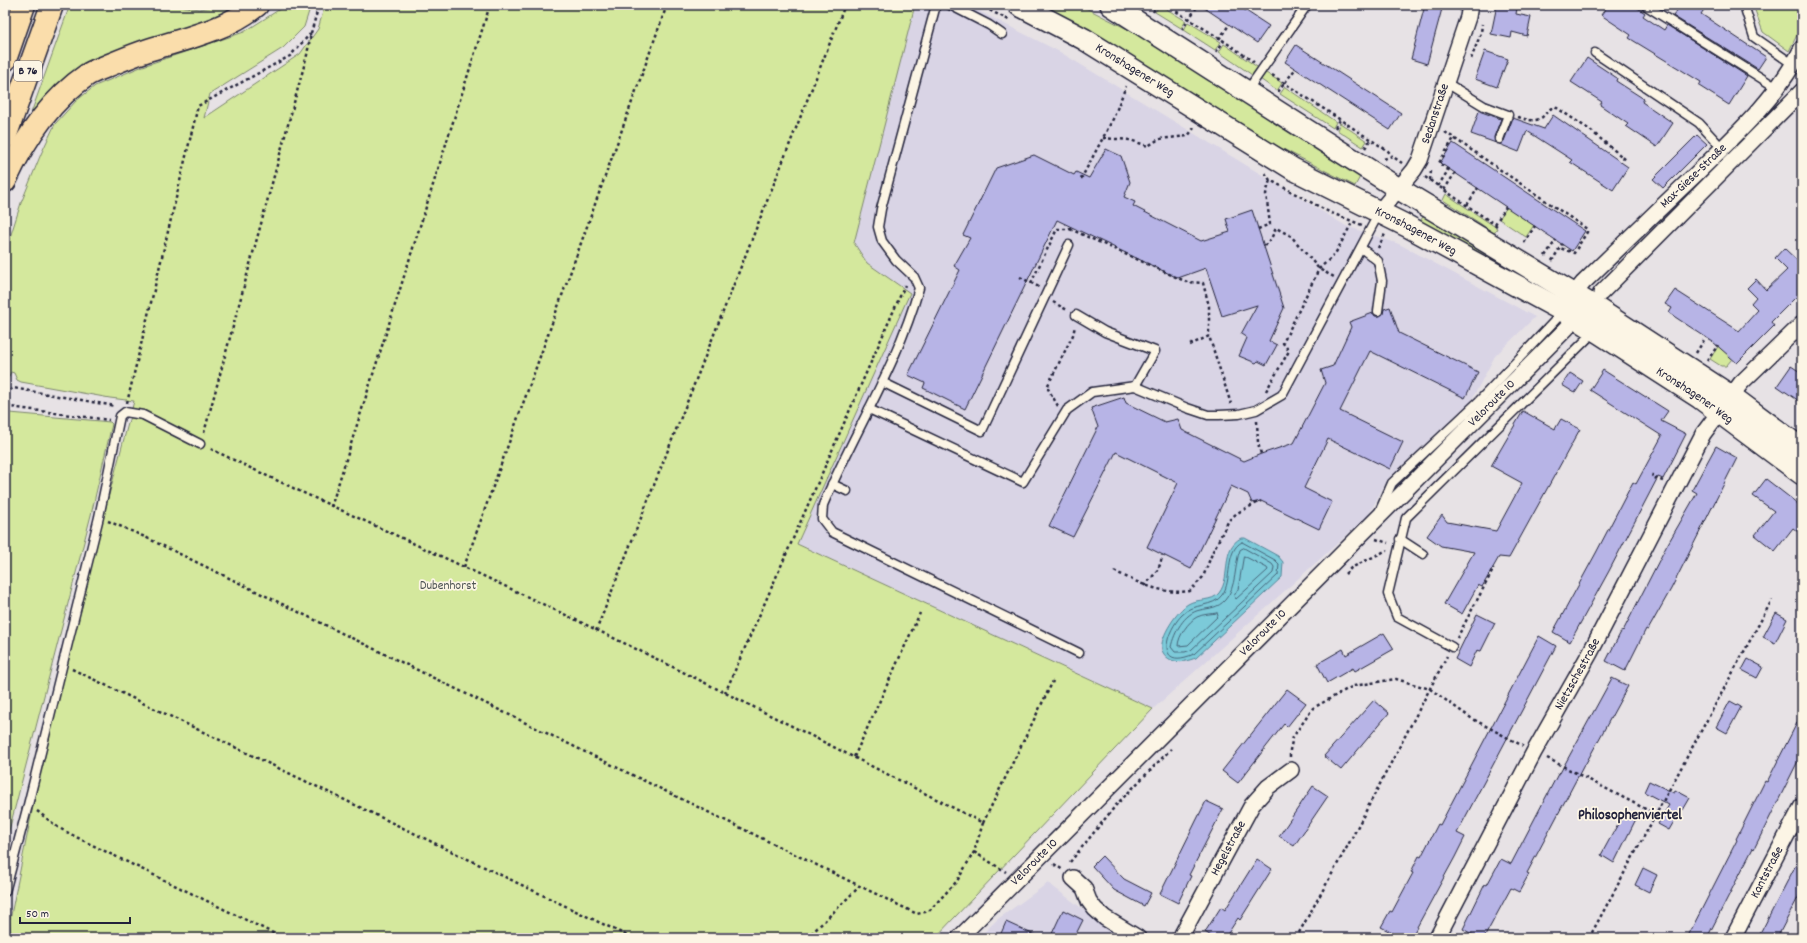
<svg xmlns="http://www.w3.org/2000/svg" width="1807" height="943" font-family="Dekko,sans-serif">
	<rect width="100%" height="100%" fill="#e7e2e5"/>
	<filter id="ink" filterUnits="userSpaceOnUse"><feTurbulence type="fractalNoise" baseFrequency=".025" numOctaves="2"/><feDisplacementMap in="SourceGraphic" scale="8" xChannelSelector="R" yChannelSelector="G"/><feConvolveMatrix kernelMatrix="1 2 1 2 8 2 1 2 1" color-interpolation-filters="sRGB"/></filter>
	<g filter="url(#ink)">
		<!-- built -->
		<g fill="#d9d4e5">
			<polygon points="915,5 967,5 1060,52 1346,226 1399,244 1535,317 1495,356 1471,401 1387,480 1368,516 1153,709 797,544 909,293 867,263 854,243"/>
			<polygon points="1048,883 1115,933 1125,938 978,938 998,919"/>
		</g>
		<!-- green -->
		<g fill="#d4e89d" stroke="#7b856c">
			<polygon points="70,5 172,5 200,9 224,5 245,5 146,45 30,120 30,116"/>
			<polygon points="283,5 311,5 304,27 283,48 210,94 204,118 300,54 318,29 325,5 915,5 854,243 867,263 910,293 797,544 1153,709 935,938 11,938 10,920 43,757 101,525 134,401 110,398 21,382 17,380 14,373 11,372 5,384 5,253 21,203 41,154 55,124 76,101 95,86 143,66 244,32 280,9"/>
			<polygon points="1039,5 1080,5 1149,40 1361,175 1355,186 1242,128"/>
			<polygon points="1160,5 1186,21 1181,28 1155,12"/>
			<polygon points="1753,5 1802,5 1802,25 1789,51 1763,32"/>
			<polygon points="1188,22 1221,42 1215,50 1184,30"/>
			<polygon points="1224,44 1260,69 1255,77 1219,52"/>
			<polygon points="1266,73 1282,83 1277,91 1260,79"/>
			<polygon points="1285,87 1336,122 1333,128 1280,94"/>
			<polygon points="1340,123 1367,141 1363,147 1337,130"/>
			<polygon points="1446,194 1497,228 1494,234 1481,224 1443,200"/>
			<polygon points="1507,207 1534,225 1526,237 1499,219"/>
			<polygon points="1425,214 1580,304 1575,310 1418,224"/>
			<polygon points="1719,345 1732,359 1726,366 1721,366 1710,359"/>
			<polygon points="10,413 100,421 110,422 112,424 91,515 5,846 5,416"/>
		</g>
		<!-- water -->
		<path fill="#7bcad9" stroke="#57879a" d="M1241 538H1245L1278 556 1283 562 1282 577 1196 658C1189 660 1183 663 1175 661 1169 660 1164 656 1162 650 1159 637 1178 610 1188 604 1198 598 1212 602 1219 593 1232 576 1220 549 1241 538Z"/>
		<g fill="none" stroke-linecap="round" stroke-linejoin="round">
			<!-- shore -->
			<g stroke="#46657a" stroke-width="1">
				<path d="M1242 542 1275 560 1279 564 1278 575 1194 654C1155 671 1165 632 1182 615 1194 602 1213 608 1222 595 1233 581 1224 551 1242 542Z"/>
				<path d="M1244 548 1272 564 1274 567 1273 573 1191 650 1185 652H1175L1171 647C1174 633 1184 613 1200 610 1210 608 1218 608 1225 600 1237 587 1234 565 1240 550Z"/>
				<polygon points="1244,556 1267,568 1268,570 1236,599 1234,596 1238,589"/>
				<path d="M1217 613 1218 616 1188 645 1178 646C1178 636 1189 621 1197 617 1203 614 1211 614 1217 613Z"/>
			</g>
		</g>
		<!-- building -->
		<g fill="#b7b4e6" stroke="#22223b">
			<polygon points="1200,5 1237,5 1269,26 1257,43"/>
			<polygon points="1425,5 1443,5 1427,64 1411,59"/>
			<polygon points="1497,5 1517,8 1516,14 1531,17 1527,36 1512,32 1511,38 1491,34"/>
			<polygon points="1608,5 1633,5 1645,13 1643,16 1664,30 1667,25 1747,76 1729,105 1699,86 1701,82 1629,38 1631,35 1601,15"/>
			<polygon points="1681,5 1707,5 1701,14 1766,57 1758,69 1673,16"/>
			<polygon points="1296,45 1401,113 1390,130 1285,62"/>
			<polygon points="1485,51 1508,59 1497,87 1475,79"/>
			<polygon points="1587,58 1617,78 1616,81 1644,99 1642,102 1673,123 1657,147 1626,126 1628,124 1600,105 1602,102 1571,82"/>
			<polygon points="1479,111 1501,119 1494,137 1496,143 1471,134"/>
			<polygon points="1553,115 1628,167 1613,190 1570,162 1572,160 1527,131 1519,152 1499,144 1504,141 1513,118 1544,129"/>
			<polygon points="1697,135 1707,144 1663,188 1653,179"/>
			<polygon points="1453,143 1585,231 1572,251 1440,163"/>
			<polygon points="1106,149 1121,156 1130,182 1124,197 1135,202 1133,206 1201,241 1230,232 1226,219 1252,210 1284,308 1269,341 1277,345 1266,365 1258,361 1256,363 1239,356 1247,338 1241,334 1257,305 1222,316 1206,268 1178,278 1057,220 965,409 923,388 925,383 908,375 960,270 954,266 970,238 963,235 996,168 1034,155 1074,175 1076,172 1089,178"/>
			<polygon points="1784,248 1802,265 1802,291 1771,322 1774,326 1737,363 1713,342 1669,313 1672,308 1665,304 1675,290 1739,331 1758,310 1751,303 1756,297 1747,288 1756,279 1766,290 1787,270 1775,258"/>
			<polygon points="1390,307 1399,333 1478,372 1465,398 1370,351 1340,411 1403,442 1390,469 1328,439 1304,488 1332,502 1319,529 1261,501 1252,503 1248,494 1231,486 1191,569 1147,547 1178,483 1116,452 1073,537 1049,526 1098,427 1091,408 1124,397 1126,403 1165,422 1178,419 1182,430 1244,461 1261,454 1294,443 1325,383 1321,370 1333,366 1351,327 1349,322 1373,313 1375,316 1380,316 1383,314 1384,309"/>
			<polygon points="1791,366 1802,373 1802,403 1777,386"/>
			<polygon points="1603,370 1668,411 1661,421 1686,434 1663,479 1658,477 1609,571 1570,642 1553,632 1596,553 1633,482 1636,484 1662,436 1590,390"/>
			<polygon points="1570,373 1583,381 1575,393 1562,385"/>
			<polygon points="1523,411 1555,429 1561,419 1580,429 1509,558 1499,557 1482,587 1478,585 1462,614 1444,604 1474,552 1441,546 1427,536 1442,515 1447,522 1496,531 1522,483 1491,466"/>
			<polygon points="1716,446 1737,458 1671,589 1648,630 1646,629 1625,671 1606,661 1622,630 1623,631 1666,547 1697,493 1692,490"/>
			<polygon points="1766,479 1802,507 1802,535 1793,528 1775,551 1755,535 1774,511 1753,496"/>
			<polygon points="1776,613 1787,619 1775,643 1763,637"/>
			<polygon points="1477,614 1495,623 1481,651 1477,650 1469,667 1455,659"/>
			<polygon points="1384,633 1394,649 1355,671 1353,668 1327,683 1317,664 1343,649 1346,655"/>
			<polygon points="1539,636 1556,646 1457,833 1465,837 1455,857 1411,938 1402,938 1381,927 1390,911 1392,912 1413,873 1411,872 1419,856 1421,857 1438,824 1440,825"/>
			<polygon points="1748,659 1763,667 1757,678 1742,670"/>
			<polygon points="1612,678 1628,686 1585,765 1584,765 1527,873 1529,874 1519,892 1511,888 1484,938 1479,938 1463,929 1485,884 1487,885 1501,859 1511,864 1559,772 1560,773"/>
			<polygon points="1287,689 1306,703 1287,727 1284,724 1238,783 1222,771"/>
			<polygon points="1374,700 1389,713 1341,770 1324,756"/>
			<polygon points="1730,701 1741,707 1727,733 1716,727"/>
			<polygon points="1802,713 1802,753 1754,849 1753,848 1707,938 1687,938 1737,840 1736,839 1765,781 1767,782"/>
			<polygon points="1649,781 1674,793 1675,790 1690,798 1683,810 1681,809 1669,830 1658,824 1669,805 1644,792"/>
			<polygon points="1313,786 1328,796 1294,846 1279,836"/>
			<polygon points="1206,801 1223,809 1189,875 1191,876 1178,903 1160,894"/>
			<polygon points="1625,811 1637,817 1614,863 1601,855"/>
			<polygon points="1802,853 1802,890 1777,938 1758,938"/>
			<polygon points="1102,856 1124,879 1151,893 1144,906 1114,890 1092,866"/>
			<polygon points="1257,859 1272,869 1240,920 1238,918 1225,938 1214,938 1205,932 1221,907 1225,910"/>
			<polygon points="1643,868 1657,875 1649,892 1635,885"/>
			<polygon points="1063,910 1083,920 1074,938 1050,938"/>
			<polygon points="1006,922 1041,938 999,938"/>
		</g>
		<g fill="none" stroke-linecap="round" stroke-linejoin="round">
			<defs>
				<g id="lane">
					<path d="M936 5 881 209 878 227 882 241 896 260 914 277 919 288C898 364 854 432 823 505L822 519 832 532 1079 653"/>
					<polyline points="950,5 989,25 1002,34"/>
					<polyline points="1645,5 1777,88"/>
					<polyline points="1744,5 1754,37 1794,65"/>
					<polyline points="1595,53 1699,123 1722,148"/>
					<polyline points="1445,82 1484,106 1508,115 1499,139"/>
					<polyline points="1247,91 1307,5"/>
					<polyline points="1361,248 1378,261 1382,281 1378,311"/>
					<polyline points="1076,315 1105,332 1155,351 1135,386"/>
					<polyline points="882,382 982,431 1069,245"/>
					<polyline points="869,409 1023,482 1067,410 1092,392 1135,386 1187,408 1208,415 1219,415 1239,414 1256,410 1282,395 1379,213"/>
					<polyline points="832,484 847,491"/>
					<polyline points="1380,510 1392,483 1478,402 1564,311"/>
					<polyline points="1400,539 1423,554"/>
					<polyline points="1452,647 1397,617 1388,594 1406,518 1595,331"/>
					<polyline points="5,892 28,805 99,517 120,416 125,412 143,415 200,444"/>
				</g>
				<g id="street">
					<path id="s1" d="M1379 212 1414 170 1420 160 1468 17 1470 5"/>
					<polyline points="1601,293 1802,91"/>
					<path id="s2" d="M1574 294 1583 283C1621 246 1659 209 1697 173 1736 135 1778 97 1802 48"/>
					<polyline points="1073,878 1084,888 1089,901 1095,909 1105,918 1138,938"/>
					<path id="s3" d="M959 938 1567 328"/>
					<path id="s4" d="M1180 938 1252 805 1268 787 1291 770"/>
					<path id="s5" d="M1437 938 1534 752 1590 653 1703 434 1741 383 1802 324"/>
					<path id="s6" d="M1733 938 1802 806"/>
				</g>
				<g id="secondary">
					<path id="s7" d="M1019 5 1084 39 1293 169 1407 226 1576 318 1700 398 1802 474"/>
					<polyline points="1111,5 1399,189 1590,304 1731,396 1802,449"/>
				</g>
				<g id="highway">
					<polyline points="5,60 24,5"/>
					<polyline points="5,137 52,5"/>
					<path d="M5 181C24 140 49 101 87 75 93 71 100 69 107 66 124 59 140 52 158 47 192 37 229 28 257 5"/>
				</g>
			</defs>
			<!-- lane casing -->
			<use href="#lane" stroke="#22223b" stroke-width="11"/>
			<!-- street casing -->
			<use href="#street" stroke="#22223b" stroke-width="18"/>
			<!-- secondary casing -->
			<use href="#secondary" stroke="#22223b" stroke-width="24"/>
			<!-- highway casing -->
			<use href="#highway" stroke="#22223b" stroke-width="25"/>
			<!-- path -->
			<g stroke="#22223b" stroke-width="2.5" stroke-dasharray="3 3" stroke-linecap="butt">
				<polyline points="979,5 1009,20"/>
				<polyline points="1166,5 1224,41 1255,63"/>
				<polyline points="1153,12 1157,5"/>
				<polyline points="1182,30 1198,5"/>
				<polyline points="1219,39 1229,25"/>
				<polyline points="1216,52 1224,41"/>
				<polyline points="1471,59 1481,33 1482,24"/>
				<polyline points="1272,75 1388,151 1392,156"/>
				<polyline points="1278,92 1296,68"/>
				<path d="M1518 117C1525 119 1532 122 1539 119 1547 116 1547 106 1557 108L1590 130 1626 160"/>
				<polyline points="1335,128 1340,120"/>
				<polyline points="1445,132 1587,229 1587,232 1574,253 1560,248"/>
				<polyline points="1103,138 1130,140 1148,146 1159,139 1188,136 1194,128"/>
				<polyline points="1365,148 1370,140"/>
				<polyline points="1384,159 1392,156 1402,163"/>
				<polyline points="1448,170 1439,163 1454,138"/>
				<polyline points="1265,173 1270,180 1329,212 1362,225"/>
				<polyline points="1425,177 1497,226"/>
				<polyline points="1081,179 1113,119 1126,86"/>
				<polyline points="1430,180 1431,171"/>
				<polyline points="1438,186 1449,169"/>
				<polyline points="1444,190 1455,173"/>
				<polyline points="1467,205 1478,188"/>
				<polyline points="1495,224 1506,207"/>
				<polyline points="1070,229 1187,282 1203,283 1209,306 1209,336"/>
				<polyline points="1258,229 1270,224 1266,194 1270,180"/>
				<polyline points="1524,243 1535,226"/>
				<polyline points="1264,246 1271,239 1276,228 1291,236 1319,269 1334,277"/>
				<polyline points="1378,248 1385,234"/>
				<polyline points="1545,256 1556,240"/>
				<polyline points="1552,261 1562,244"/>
				<polyline points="1020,277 1039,287"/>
				<polyline points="1031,283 1057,229 1070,229 1070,227"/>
				<polyline points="1053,302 1067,310"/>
				<polyline points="1190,345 1209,336 1231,404"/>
				<polyline points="1696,353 1706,337"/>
				<polyline points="1707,361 1718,345"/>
				<polyline points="1266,391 1289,351 1283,343 1319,269 1335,254 1353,221"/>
				<polyline points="5,394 13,388 115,406"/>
				<polyline points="5,399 10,407 109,420"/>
				<polyline points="127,403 198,106 290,56 311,33"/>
				<polyline points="1058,406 1047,387 1073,335 1075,326"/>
				<polyline points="1257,421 1258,443 1261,454"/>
				<polyline points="204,433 307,55 311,33 319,5"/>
				<polyline points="1653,474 1652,477 1663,481"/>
				<polyline points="331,507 490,5"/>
				<path d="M108 521 145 537 917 914 929 911 957 881 974 852 983 823C811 735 638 648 464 567 379 527 293 489 209 448"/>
				<polyline points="1376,539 1388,543"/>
				<polyline points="464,567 667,5"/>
				<path d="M1114 571C1138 583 1163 595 1190 591L1203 577 1213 551 1229 520 1237 513 1261 501"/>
				<polyline points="1345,574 1351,568 1387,550"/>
				<path d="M1144 586C1153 576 1161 569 1162 555"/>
				<polyline points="596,631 845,5"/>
				<polyline points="1457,638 1494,568"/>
				<polyline points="72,669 632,938"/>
				<polyline points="725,693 905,285"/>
				<polyline points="854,757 920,613"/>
				<polyline points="1290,757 1290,750 1293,737 1313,708 1353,686 1396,679 1430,689 1471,718 1523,746"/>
				<polyline points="1547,758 1655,814"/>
				<polyline points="37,811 59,828 84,841 283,938"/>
				<polyline points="983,823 1053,681"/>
				<polyline points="974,852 1006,872"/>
				<polyline points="1070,862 1117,804 1171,749"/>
				<polyline points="1054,864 1063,870"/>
				<polyline points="807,938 860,886"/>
				<polyline points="1296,938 1347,847 1447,656"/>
				<polyline points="1589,938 1772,600"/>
			</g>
			<!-- lane -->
			<use href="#lane" stroke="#fcf5e5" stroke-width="8"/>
			<!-- street -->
			<use href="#street" stroke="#fcf5e5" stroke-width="15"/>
			<!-- secondary -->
			<use href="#secondary" stroke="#fcf5e5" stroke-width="21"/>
			<!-- highway -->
			<use href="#highway" stroke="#faddab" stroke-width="22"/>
		</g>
	</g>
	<g text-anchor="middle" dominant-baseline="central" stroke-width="3.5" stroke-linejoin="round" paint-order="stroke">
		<!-- shield labels -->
		<rect fill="#fcf5e5" stroke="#63616e" stroke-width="1" x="14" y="61" width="28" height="20" rx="3"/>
		<g font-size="12" font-weight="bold" fill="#22223b">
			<text x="28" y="71">B 76</text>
		</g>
		<!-- street labels -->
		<g font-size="13" fill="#22223b" stroke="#fcf5e5">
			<text stroke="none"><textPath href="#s7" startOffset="133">Kronshagener Weg</textPath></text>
			<text stroke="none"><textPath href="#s1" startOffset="115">Sedanstraße</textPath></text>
			<text stroke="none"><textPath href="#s2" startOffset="168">Max-Giese-Straße</textPath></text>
			<text stroke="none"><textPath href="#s7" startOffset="457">Kronshagener Weg</textPath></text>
			<text stroke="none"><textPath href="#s7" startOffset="781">Kronshagener Weg</textPath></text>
			<text stroke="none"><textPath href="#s3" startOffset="755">Veloroute 10</textPath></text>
			<text stroke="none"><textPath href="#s3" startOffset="431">Veloroute 10</textPath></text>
			<text stroke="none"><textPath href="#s5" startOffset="299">Nietzschestraße</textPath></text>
			<text stroke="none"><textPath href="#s4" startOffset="102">Hegelstraße</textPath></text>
			<text stroke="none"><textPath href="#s3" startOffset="107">Veloroute 10</textPath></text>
			<text stroke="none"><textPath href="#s6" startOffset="74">Kantstraße</textPath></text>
		</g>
		<!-- park labels -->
		<g font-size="13" fill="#4e5454" stroke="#fcf5e5">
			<text x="448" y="586">Dubenhorst</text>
		</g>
		<!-- quarter labels -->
		<g font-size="15" font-weight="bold" fill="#22223b" stroke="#fcf5e5">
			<text x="1630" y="816">Philosophenviertel</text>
		</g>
	</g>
	<!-- margin -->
	<rect width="1807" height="943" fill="none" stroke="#fcf5e5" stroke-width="20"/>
	<rect x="10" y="10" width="1787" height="923" fill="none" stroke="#22223b" stroke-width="1.5" filter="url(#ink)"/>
	<!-- scale -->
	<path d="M20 917v6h110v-6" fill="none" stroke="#22223b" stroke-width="2"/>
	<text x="26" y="917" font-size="12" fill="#22223b" stroke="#fcf5e5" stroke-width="3" paint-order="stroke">50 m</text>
</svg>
